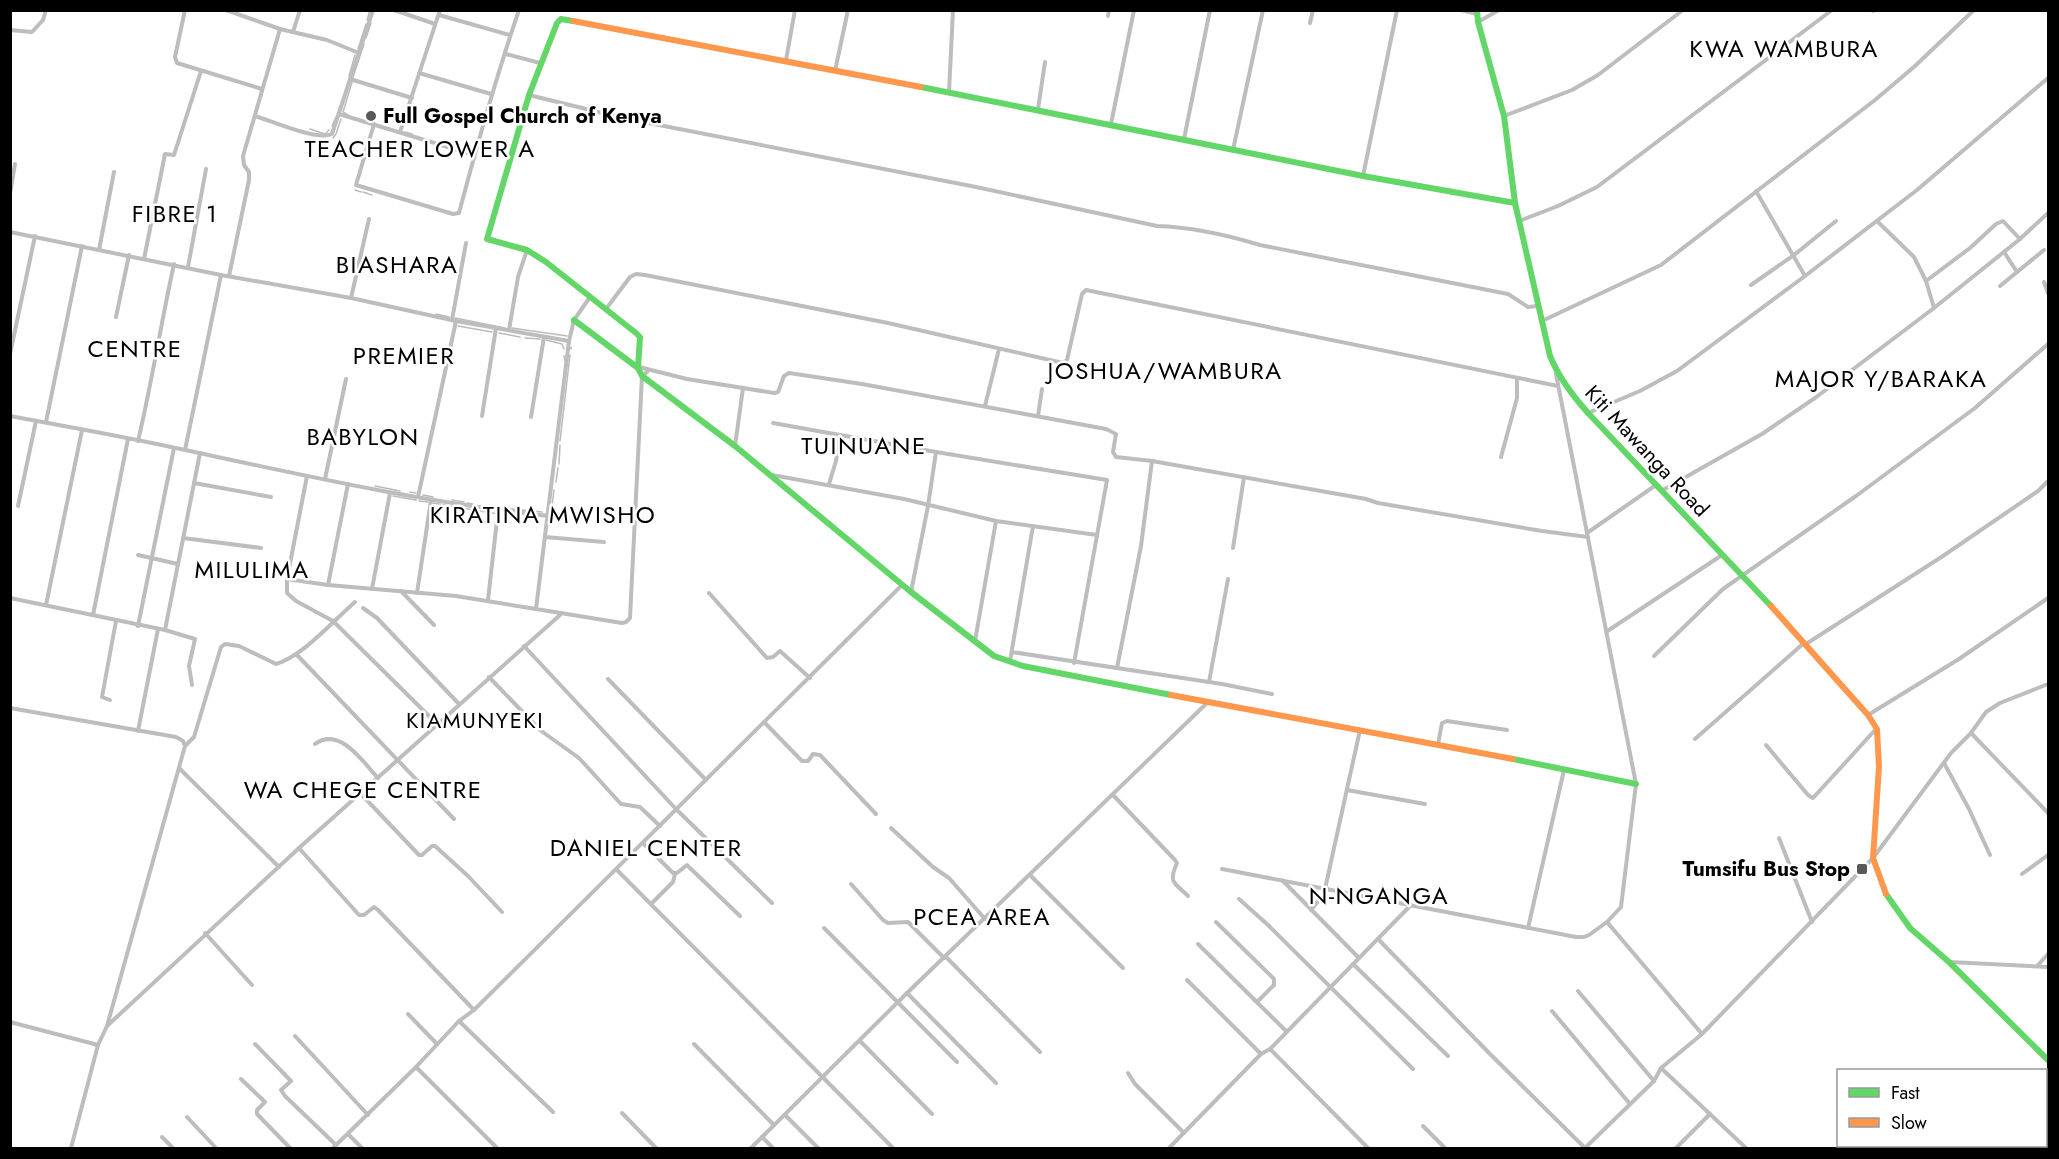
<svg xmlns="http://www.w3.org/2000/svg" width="2059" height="1159" font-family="Jost,sans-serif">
	<rect width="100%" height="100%" fill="#fff"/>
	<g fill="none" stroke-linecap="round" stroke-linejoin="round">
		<!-- stream -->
		<g stroke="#bababa" stroke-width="1.5">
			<polyline points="367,20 370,10"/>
			<polyline points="366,38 371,23"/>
			<polyline points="358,49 366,24"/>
			<polyline points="349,76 355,55"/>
			<polyline points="353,77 364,44"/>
			<polyline points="348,115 343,112 352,82"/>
			<polyline points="332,126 336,117"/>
			<polyline points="310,129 325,134 329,130"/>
			<polyline points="405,132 412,134"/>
			<polyline points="333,138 336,134 341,119"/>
			<polyline points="355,190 361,192"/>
			<polyline points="363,192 372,195"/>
			<polyline points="436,314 449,317"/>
			<polyline points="455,318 505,328"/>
			<polyline points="458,326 492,332"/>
			<polyline points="512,328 567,336"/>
			<polyline points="499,333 520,337"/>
			<polyline points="525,338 540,339"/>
			<polyline points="546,340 562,344 564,349"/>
			<polyline points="571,347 571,349"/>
			<polyline points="564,356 565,361"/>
			<polyline points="560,441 570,355"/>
			<polyline points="559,464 560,445"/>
			<polyline points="556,482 558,468"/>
			<polyline points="375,486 400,491"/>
			<polyline points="410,492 416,493"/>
			<polyline points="423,495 433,497"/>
			<polyline points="393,496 416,500"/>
			<polyline points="452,500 464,502"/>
			<polyline points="419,501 428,502"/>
			<polyline points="433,503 504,515"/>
			<polyline points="467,503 477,505"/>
			<polyline points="482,506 542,512"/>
			<polyline points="550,522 554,490"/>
		</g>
		<!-- street -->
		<g stroke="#bdbdbd" stroke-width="4">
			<polyline points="185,10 175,57 177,63 262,89"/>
			<polyline points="226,10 280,29 327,40 359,53"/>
			<polyline points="394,10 435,24"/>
			<polyline points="1461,10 1477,14"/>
			<polyline points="1873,10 1873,11"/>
			<polyline points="439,15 510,35"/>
			<polyline points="1108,16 1109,10"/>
			<polyline points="1478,22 1499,10"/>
			<polyline points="1310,23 1313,10"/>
			<polyline points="10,30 32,32 43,20 46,10"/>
			<polyline points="293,32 300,10"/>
			<polyline points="506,54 540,63"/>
			<polyline points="786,60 795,10"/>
			<polyline points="835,71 848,10"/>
			<polyline points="419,73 491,94"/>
			<polyline points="350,79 412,98"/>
			<polyline points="949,92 953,10"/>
			<path d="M529 95 623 118 976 187 1157 226C1192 227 1227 235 1260 245L1508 294 1528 307 1538 306"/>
			<polyline points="1038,109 1045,62"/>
			<polyline points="339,114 474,155"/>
			<path d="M255 116C272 121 316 141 332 134L373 10"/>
			<polyline points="1504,116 1572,90 1598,75 1683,10"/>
			<path d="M374 124 356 185 453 214 459 213C477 145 496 77 519 10"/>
			<polyline points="1111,124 1134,10"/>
			<polyline points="400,132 440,10"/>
			<polyline points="1184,139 1210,10"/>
			<polyline points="1233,150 1263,10"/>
			<polyline points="1363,176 1397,10"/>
			<polyline points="1756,191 1805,276"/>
			<polyline points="10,194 15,164"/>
			<polyline points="1519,221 1558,206 1597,187 1832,10"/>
			<polyline points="1877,221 1914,257 1926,281"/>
			<polyline points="10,232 221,275 351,298 456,321 569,341"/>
			<polyline points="99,250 114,172"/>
			<polyline points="2004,252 2017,272"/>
			<polyline points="144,259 165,154 174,155 201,71"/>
			<polyline points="188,267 206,169"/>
			<polyline points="229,276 249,180 249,172 244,165 243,156 280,29"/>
			<polyline points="2044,282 2048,293"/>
			<polyline points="1751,285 1794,255 1836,221"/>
			<polyline points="2000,286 2044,250"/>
			<polyline points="590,297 574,320 569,341 536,609 622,623 626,622 630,618 642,376 648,371"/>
			<polyline points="351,298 369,219"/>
			<polyline points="1934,308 1926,281 1970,248 1996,224 2003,221 2020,239"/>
			<polyline points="606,309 630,277 636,274 645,275 888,323 1063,363 1067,360 1082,294 1086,290 1558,386"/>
			<polyline points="116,317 129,255"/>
			<polyline points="452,320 466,243"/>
			<polyline points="1542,321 1661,265 1875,100 1915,66 1974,10"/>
			<polyline points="509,330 518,277 527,250"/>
			<polyline points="10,354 35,236"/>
			<polyline points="639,367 687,379 774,393 778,392 784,376 789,373 862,384 1106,429 1116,434 1113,452 1116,457 1152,461 1366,499 1378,503 1542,531 1588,537"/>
			<polyline points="985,406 999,349"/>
			<polyline points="1588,413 1640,391 1677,371 1805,276 1917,190 2048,78"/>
			<path d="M10 416C69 427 127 437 185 450 306 476 426 503 549 516"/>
			<polyline points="482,416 496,328"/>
			<polyline points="1038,416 1042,389"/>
			<polyline points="531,417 544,337"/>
			<polyline points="46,422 82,246"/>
			<polyline points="773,423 840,435"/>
			<path d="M138 441C152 382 161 323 174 264"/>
			<polyline points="735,446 743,388"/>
			<polyline points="185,450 221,275"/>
			<polyline points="936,452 1107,480 1074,663"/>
			<polyline points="1501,457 1517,398 1517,378"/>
			<polyline points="772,475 904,499 996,521 1097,535"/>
			<polyline points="307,476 287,579 328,585 456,596 536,609"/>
			<polyline points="325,479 346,379"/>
			<polyline points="194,483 271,497"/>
			<polyline points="829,484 836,461 840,435 936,452 928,506 911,592"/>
			<polyline points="1661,491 1762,434 1815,398 1934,308 2020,239 2048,213"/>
			<polyline points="418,497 456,321"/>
			<polyline points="18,506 36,421"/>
			<polyline points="1587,533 1656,485"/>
			<polyline points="545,537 604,542"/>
			<polyline points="183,538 261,548"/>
			<polyline points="1233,548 1244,477"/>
			<polyline points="138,555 178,564"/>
			<polyline points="287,579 287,593 296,601 333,621 437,724"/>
			<polyline points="328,585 348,484"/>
			<polyline points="372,589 390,493"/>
			<polyline points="401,591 434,625"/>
			<polyline points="417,593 431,500"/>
			<polyline points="709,593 767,658 773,657 780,651 810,678"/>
			<polyline points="10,598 165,630 200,453"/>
			<polyline points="488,600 498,511"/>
			<polyline points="46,605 82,430"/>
			<polyline points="363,608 377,618 459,704"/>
			<polyline points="93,615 128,439"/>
			<polyline points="138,626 174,448"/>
			<polyline points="165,630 195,639 189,666 192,685"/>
			<polyline points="1606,632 1722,555"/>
			<polyline points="975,641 996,521"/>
			<polyline points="1806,644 1943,556 2038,491 2048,481"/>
			<polyline points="524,646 676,809 772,903"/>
			<polyline points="1012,652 1222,684 1272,694"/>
			<polyline points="297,655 454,819"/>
			<polyline points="1654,656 1723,589 1856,496 1975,408 2048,344"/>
			<polyline points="1010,661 1033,526"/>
			<polyline points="1117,668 1141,546 1152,461"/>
			<polyline points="489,677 540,730 579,758 621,804 640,807 660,826"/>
			<polyline points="608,679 706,780"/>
			<polyline points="1209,682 1228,579"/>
			<polyline points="110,700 102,697 116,621"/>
			<polyline points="10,708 176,737 183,741 185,746 107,1026 98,1045 71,1148"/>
			<polyline points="1868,715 1959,659 2048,598"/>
			<polyline points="765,723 802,761 808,761 813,754 820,755 876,814"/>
			<polyline points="138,731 158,629"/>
			<polyline points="1971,733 2048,813"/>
			<polyline points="1695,739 1804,643"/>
			<path d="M315 744C340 726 363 762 378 778"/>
			<polyline points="1438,744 1442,723 1447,721 1507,730"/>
			<polyline points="1766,745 1808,795 1813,798 1876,729"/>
			<path d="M185 746 194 737 221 647 225 644 239 646 276 664C303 656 333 621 355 602"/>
			<polyline points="1944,763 1969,809 1990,855"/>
			<polyline points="180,769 279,867"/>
			<polyline points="1347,790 1425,804"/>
			<polyline points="361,794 419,855 422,855 432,846 435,846 468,876 502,912"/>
			<path d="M1113 795 1175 860 1177 863C1168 883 1174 882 1188 896"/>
			<polyline points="891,828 933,867 949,878 985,919"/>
			<polyline points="1779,838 1812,922"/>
			<polyline points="643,843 673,873 677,873 687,865 690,868 740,916"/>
			<polyline points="299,848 359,915 364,915 374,907 378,910 474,1010"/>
			<polyline points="616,869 893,1148"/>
			<polyline points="1222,869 1576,937 1584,937 1589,935 1607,922 1621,907 1636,784 1556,374"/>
			<polyline points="2022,874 2048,855"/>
			<polyline points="1030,875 1123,968"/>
			<polyline points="1282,880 1359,958"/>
			<polyline points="851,884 883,920 888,923 908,922 944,958"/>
			<polyline points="1325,889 1360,730"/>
			<polyline points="1239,899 1268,925 1413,1069"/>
			<polyline points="651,904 673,882 675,874"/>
			<polyline points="1311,910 1328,889"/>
			<polyline points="1216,922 1274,979 1274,985 1257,1002"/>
			<polyline points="1607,922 1702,1034"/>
			<polyline points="824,928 957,1062"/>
			<polyline points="1528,928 1564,770"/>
			<polyline points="205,933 252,985"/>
			<polyline points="1378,939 1491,1055 1585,1148"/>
			<polyline points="1198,944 1286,1031"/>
			<polyline points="946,957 1040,1052"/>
			<polyline points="1950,962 2048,967"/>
			<polyline points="1353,964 1448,1056"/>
			<polyline points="2038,965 2048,954"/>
			<polyline points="1187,980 1261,1054"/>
			<polyline points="1578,991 1654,1081"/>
			<polyline points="907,993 996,1083"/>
			<polyline points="1552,1011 1630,1104"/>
			<polyline points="408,1014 437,1044"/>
			<polyline points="459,1021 553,1112"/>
			<polyline points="10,1022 98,1045"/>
			<polyline points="107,1026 299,848 560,615"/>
			<polyline points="295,1036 368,1115"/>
			<polyline points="860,1041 932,1114"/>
			<polyline points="255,1044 291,1081 281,1090 285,1096 336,1145"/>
			<polyline points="694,1044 774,1125"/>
			<polyline points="1270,1049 1368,1148"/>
			<polyline points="416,1067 497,1148"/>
			<polyline points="1661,1068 1746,1148"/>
			<polyline points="1128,1073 1135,1084 1184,1133"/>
			<polyline points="241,1079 265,1102 257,1110 257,1114 290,1148"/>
			<polyline points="2046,1101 2048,1098"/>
			<polyline points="622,1113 656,1148"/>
			<polyline points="785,1115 818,1148"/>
			<polyline points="187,1117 216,1148"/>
			<polyline points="1423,1126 1445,1148"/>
			<polyline points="348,1134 362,1148"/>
			<polyline points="162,1137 173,1148"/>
			<polyline points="762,1137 773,1148"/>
			<polyline points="2039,1146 2042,1148"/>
			<polyline points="333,1148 416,1067 459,1021 474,1010 902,585"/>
			<polyline points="751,1148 907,993 1207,703"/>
			<polyline points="1169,1148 1261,1054 1270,1049 1410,906"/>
			<polyline points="1585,1148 1654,1081 1661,1068 1702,1034 1873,858 1951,753 1971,733 1986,712 2000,703 2048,684"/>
			<polyline points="1676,1148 1710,1114"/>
			<polyline points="1909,1148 1915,1146 1922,1148"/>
			<polyline points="1991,1148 1993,1146"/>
		</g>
		<!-- fast -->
		<g stroke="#63d668" stroke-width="6">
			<path d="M1477 10 1478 22 1504 116 1515 203 1550 356C1559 378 1572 395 1588 413L1771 606"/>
			<polyline points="573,21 561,19 557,23 529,95 487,239 527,250 546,262 636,333 640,337 638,368"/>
			<polyline points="921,87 1363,176 1515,203"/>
			<polyline points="574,320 638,368 642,376 735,446 911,592 994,656 1023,666 1171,695"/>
			<polyline points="1513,759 1636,784"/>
			<polyline points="1886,894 1910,928 1949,962 2048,1060"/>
		</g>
		<!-- slow -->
		<g stroke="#ff974d" stroke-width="6">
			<polyline points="573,21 921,87"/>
			<polyline points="1771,606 1868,715 1877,729 1879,767 1873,858 1886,894"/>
			<polyline points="1171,695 1513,759"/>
		</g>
	</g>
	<!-- markers -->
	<g fill="#595959" stroke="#fff" stroke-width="2">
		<circle cx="371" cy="116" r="6"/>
		<rect x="1856" y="863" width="12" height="12" rx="3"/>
	</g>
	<g text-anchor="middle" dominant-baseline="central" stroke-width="5" stroke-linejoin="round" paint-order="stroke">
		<!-- poi labels -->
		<g font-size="21" font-weight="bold" fill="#000" stroke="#fff" text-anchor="start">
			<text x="383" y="116">Full Gospel Church of Kenya</text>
			<text x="1850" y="869" text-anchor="end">Tumsifu Bus Stop</text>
		</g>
		<!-- street labels -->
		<g font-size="21" fill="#000" stroke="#fff">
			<text transform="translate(1647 451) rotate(47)">Kiti Mawanga Road</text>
		</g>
		<!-- neighbourhood labels -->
		<g font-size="22" letter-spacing="1.5" fill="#000" stroke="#fff">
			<text x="475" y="720">KIAMUNYEKI</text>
		</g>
		<!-- quarter labels -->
		<g font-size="24" letter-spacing="1.5" fill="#000" stroke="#fff">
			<text x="1784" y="48">KWA WAMBURA</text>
			<text x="420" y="148">TEACHER LOWER A</text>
			<text x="175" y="213">FIBRE 1</text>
			<text x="397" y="264">BIASHARA</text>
			<text x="135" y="348">CENTRE</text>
			<text x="404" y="355">PREMIER</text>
			<text x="1165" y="370">JOSHUA/WAMBURA</text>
			<text x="1881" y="378">MAJOR Y/BARAKA</text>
			<text x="363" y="436">BABYLON</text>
			<text x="864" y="445">TUINUANE</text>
			<text x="543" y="514">KIRATINA MWISHO</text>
			<text x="252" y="569">MILULIMA</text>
			<text x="363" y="789">WA CHEGE CENTRE</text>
			<text x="646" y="847">DANIEL CENTER</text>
			<text x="1379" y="895">N-NGANGA</text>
			<text x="982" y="916">PCEA AREA</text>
		</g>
	</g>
	<!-- border -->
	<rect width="2059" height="1159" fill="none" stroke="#000000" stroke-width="24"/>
	<!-- legend -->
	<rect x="1837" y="1069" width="210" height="78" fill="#ffffff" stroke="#999999" stroke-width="1.5"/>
	<rect x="1849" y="1088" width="30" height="9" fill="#63d668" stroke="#999999" stroke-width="1.5"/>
	<text x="1891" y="1099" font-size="18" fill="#000000">Fast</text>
	<rect x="1849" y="1118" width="30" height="9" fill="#ff974d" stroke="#999999" stroke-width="1.5"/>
	<text x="1891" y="1129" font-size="18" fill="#000000">Slow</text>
</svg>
